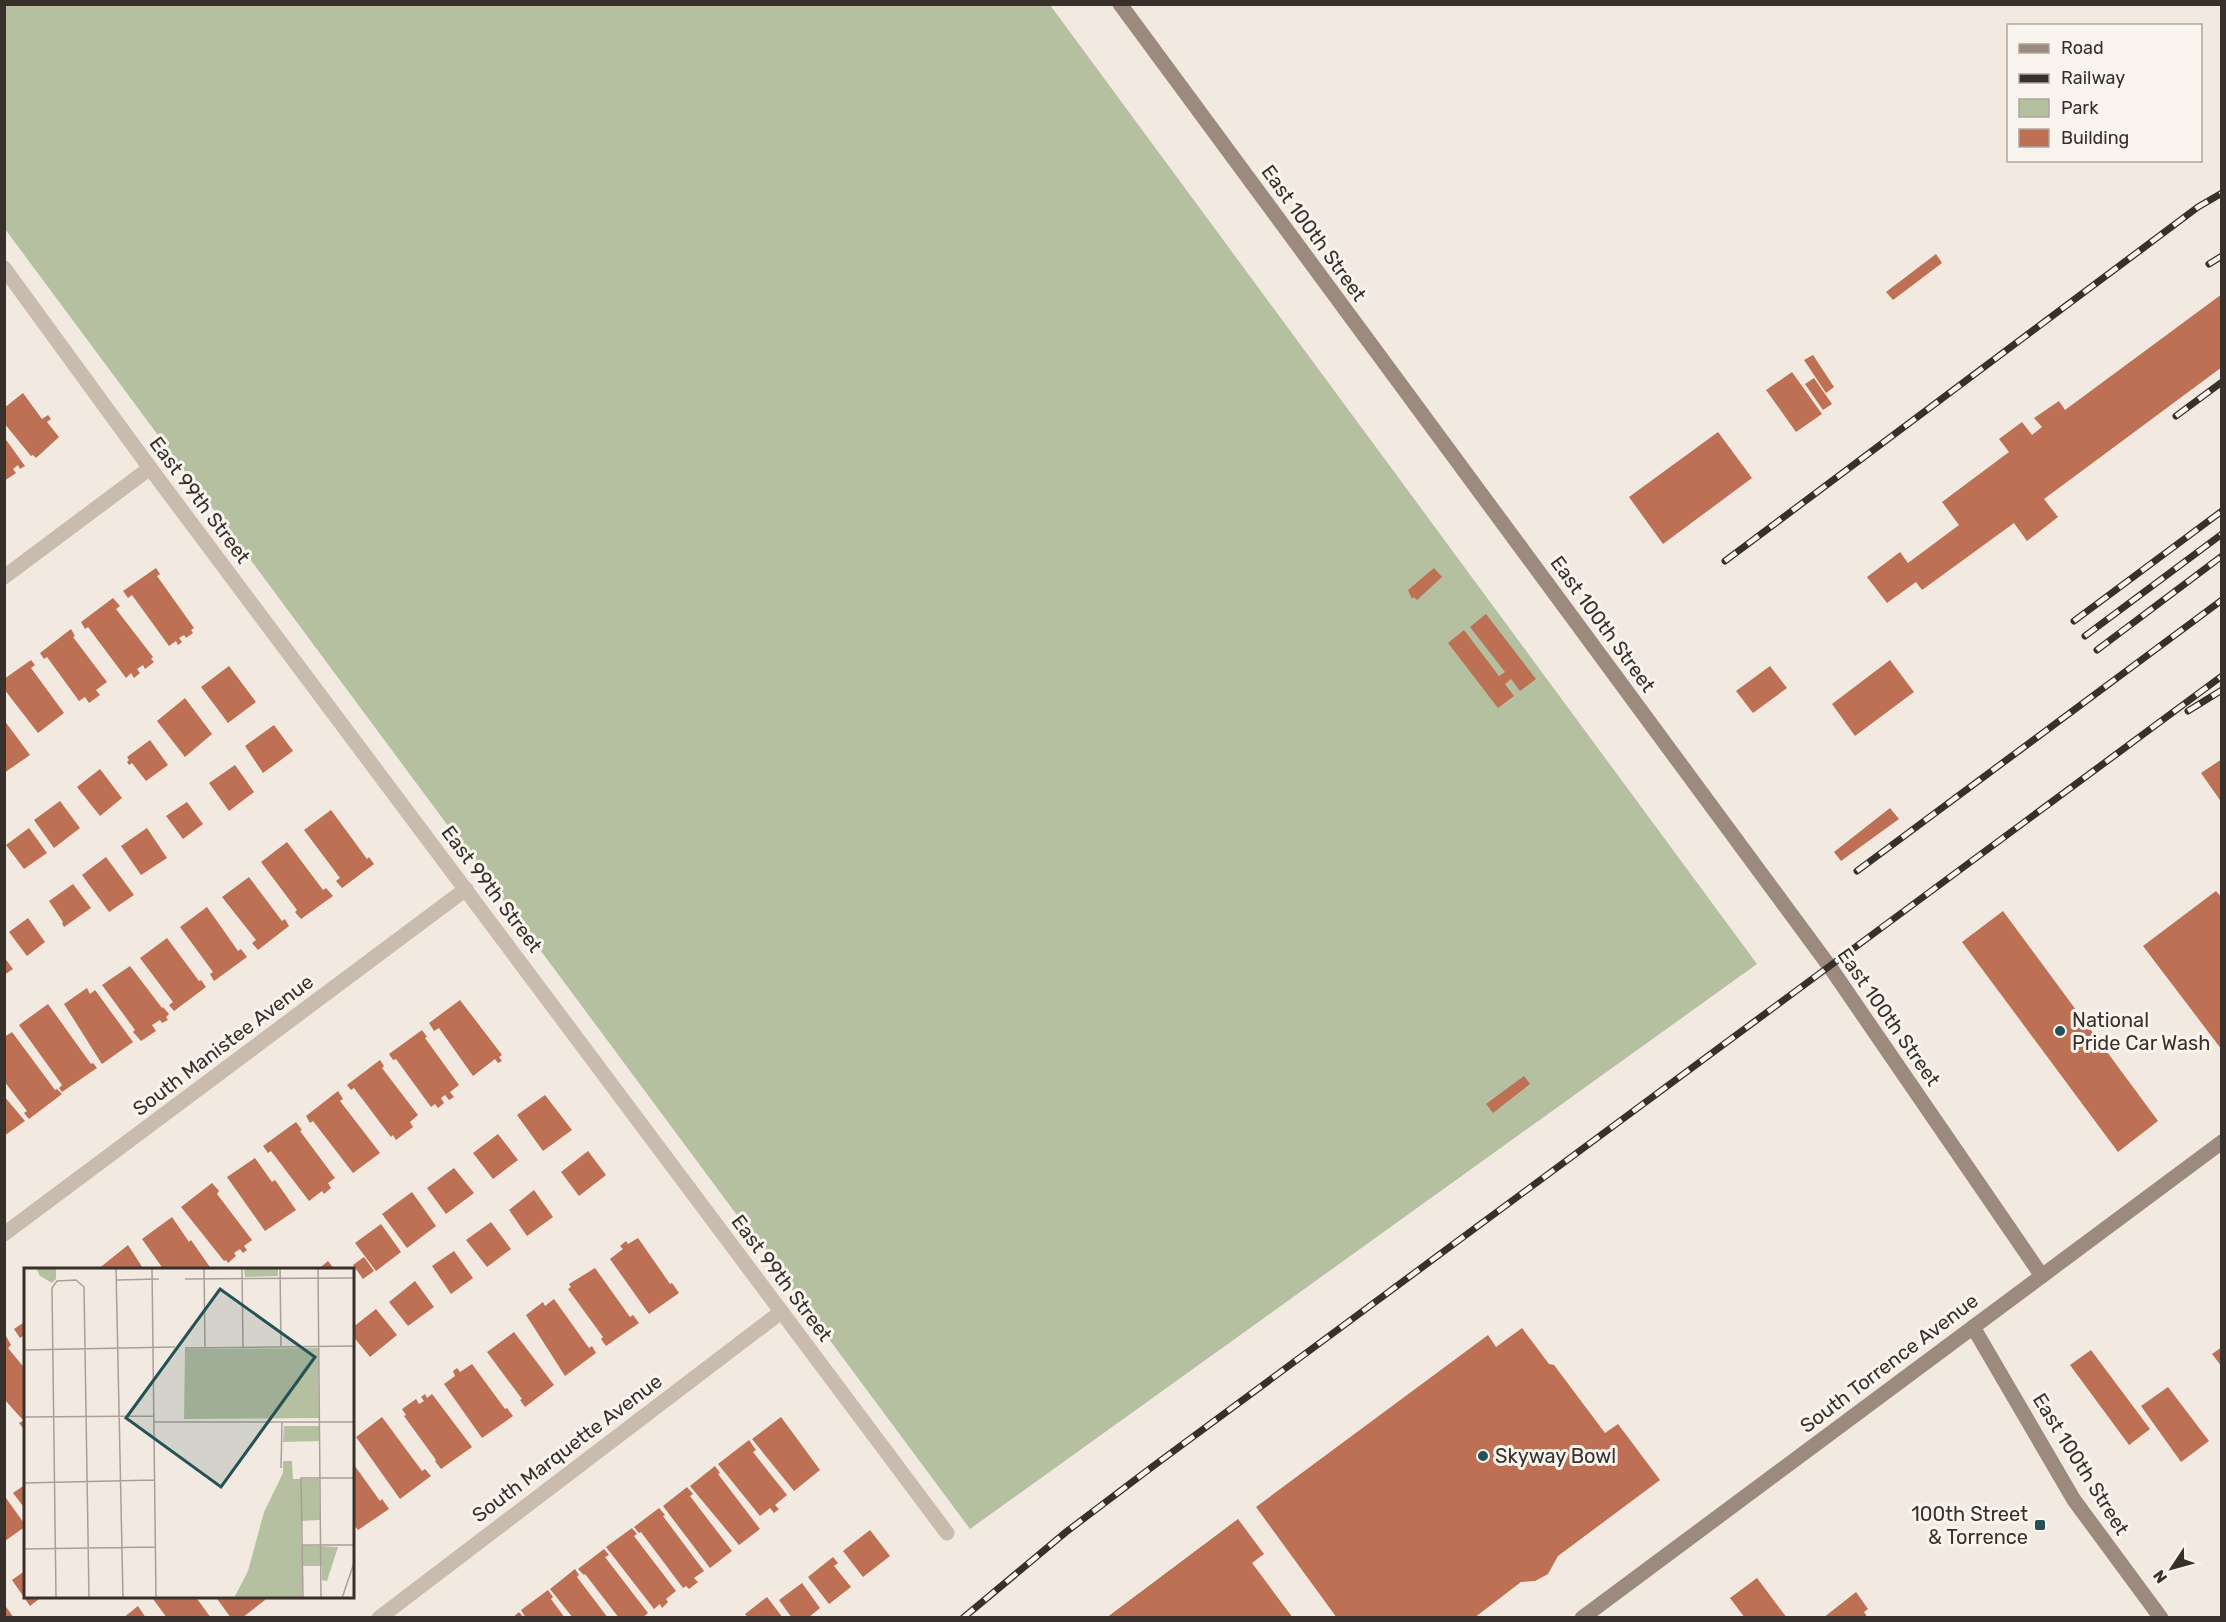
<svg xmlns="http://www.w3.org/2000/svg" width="2226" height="1622" font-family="Rubik,sans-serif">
	<rect width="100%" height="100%" fill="#f2eae1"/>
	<!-- green -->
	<polygon fill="#b5c0a1" points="5,5 1050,5 1757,964 970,1529 5,229"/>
	<!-- building -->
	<g fill="#bd7054">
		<polygon points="1936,254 1942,263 1893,300 1886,292"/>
		<polygon points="2222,294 2222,367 2044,499 2058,517 2027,541 2014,523 1922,590 1916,582 1887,603 1867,577 1900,552 1908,563 1959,525 1942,502 2009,452 1999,439 2022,422 2032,435 2042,427 2034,418 2059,401 2065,410"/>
		<polygon points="1813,355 1834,387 1826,393 1804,360"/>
		<polygon points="1792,372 1822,414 1796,432 1766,390"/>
		<polygon points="1814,378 1832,404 1823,410 1805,384"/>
		<polygon points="23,393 42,419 48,415 51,419 47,422 59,437 36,458 33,455 31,456 4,423 4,408"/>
		<polygon points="1718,432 1752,478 1663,544 1629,497"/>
		<polygon points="4,437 25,466 20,469 18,465 13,469 16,473 4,481"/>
		<polygon points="156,568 160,574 157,576 194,628 191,630 193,633 186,638 184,635 179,638 182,642 178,645 176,641 169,646 132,595 128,598 123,591"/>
		<polygon points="1434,568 1442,577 1417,600 1414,597 1412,599 1408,590"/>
		<polygon points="113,598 120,606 116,609 153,657 151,659 154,662 145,669 143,665 137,669 140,673 134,678 131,673 126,678 88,627 85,629 81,622"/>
		<polygon points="1486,614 1536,679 1520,691 1511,679 1505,684 1514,696 1498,708 1448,643 1464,630 1499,676 1505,672 1470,627"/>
		<polygon points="71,629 75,636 73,637 107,682 96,690 100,695 89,703 85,697 79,701 47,657 44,659 40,653"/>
		<polygon points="31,660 35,665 31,668 64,713 38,733 4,689 4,679"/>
		<polygon points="1890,660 1914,692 1855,736 1832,704"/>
		<polygon points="229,666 256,702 228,723 201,687"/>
		<polygon points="1770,666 1787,688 1753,713 1736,691"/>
		<polygon points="185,698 212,734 185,757 157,721"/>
		<polygon points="4,720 30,755 4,773"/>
		<polygon points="274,725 293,751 263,773 245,746"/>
		<polygon points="150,740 168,765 146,781 132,763 129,765 127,762 129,760 127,757"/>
		<polygon points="2222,759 2222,803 2201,773"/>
		<polygon points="235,765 254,792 229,811 209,783"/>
		<polygon points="100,769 122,798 100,816 77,787"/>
		<polygon points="60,801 80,828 54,848 34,820"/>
		<polygon points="187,802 203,824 183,839 166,816"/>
		<polygon points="1890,808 1899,819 1841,861 1834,852"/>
		<polygon points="331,810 367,859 369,857 374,864 342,888 336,881 340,878 304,830"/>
		<polygon points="29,828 47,853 24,869 6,845"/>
		<polygon points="147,828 167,858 141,875 121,846"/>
		<polygon points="287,842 323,890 326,888 333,896 301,919 295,912 297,910 261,862"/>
		<polygon points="106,857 134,895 109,912 82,875"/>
		<polygon points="249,877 282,921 285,919 289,926 258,950 252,943 256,940 222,897"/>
		<polygon points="73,884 91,908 64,927 62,923 63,922 49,901"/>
		<polygon points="2216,891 2222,898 2222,1050 2143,946"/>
		<polygon points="207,907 238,951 241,949 247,957 214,981 210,974 213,972 180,927"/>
		<polygon points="2003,911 2158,1121 2118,1152 1962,942"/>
		<polygon points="28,918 45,942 27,956 9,932"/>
		<polygon points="167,938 199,981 201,980 206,987 174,1011 169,1005 173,1002 140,958"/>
		<polygon points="4,957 13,969 4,975"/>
		<polygon points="130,966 162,1008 163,1007 169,1014 166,1017 168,1020 162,1023 160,1020 152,1025 156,1031 141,1041 133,1032 135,1030 102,985"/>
		<polygon points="87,988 90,994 95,990 133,1042 102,1064 64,1004"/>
		<polygon points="460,1000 502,1055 499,1057 502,1061 498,1063 495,1059 473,1076 439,1028 434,1031 429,1023"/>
		<polygon points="48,1004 91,1064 93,1063 97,1068 62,1092 59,1088 62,1085 19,1025"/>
		<polygon points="422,1030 427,1037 425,1038 459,1085 450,1092 454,1097 449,1100 445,1095 441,1098 444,1103 438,1108 435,1104 431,1107 396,1059 393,1060 389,1054"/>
		<polygon points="12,1032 55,1090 57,1089 62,1094 29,1119 24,1113 27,1111 4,1081 4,1037"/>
		<polygon points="380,1060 384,1066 382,1068 418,1115 410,1122 413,1127 396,1140 393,1135 391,1137 354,1088 351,1090 347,1085"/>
		<polygon points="1524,1076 1530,1084 1493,1113 1486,1104"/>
		<polygon points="338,1091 343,1099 340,1101 380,1153 353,1173 313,1121 310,1123 306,1116"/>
		<polygon points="545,1095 572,1130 543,1151 517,1115"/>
		<polygon points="4,1096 25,1121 4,1136"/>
		<polygon points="296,1122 302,1130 300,1131 335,1178 328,1183 331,1188 324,1194 322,1191 309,1201 271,1151 268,1153 263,1146"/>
		<polygon points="498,1134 518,1160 493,1179 473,1153"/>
		<polygon points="588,1151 606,1175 579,1196 561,1172"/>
		<polygon points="255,1158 272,1182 275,1180 296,1210 265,1231 227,1177"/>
		<polygon points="454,1168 474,1193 446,1214 427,1188"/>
		<polygon points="212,1183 219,1191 217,1194 252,1240 244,1246 247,1250 243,1253 240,1249 234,1253 236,1256 228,1263 226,1260 224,1261 181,1207"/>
		<polygon points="534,1190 553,1217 527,1236 509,1210"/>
		<polygon points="412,1192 436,1226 407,1248 382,1214"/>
		<polygon points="172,1217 189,1242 191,1240 212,1270 164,1270 142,1239"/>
		<polygon points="491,1222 511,1249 487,1267 466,1240"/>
		<polygon points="381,1224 401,1252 376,1271 355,1243"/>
		<polygon points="638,1238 670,1284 672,1283 679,1293 649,1314 610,1259 623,1249 620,1246 626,1241 628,1244"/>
		<polygon points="128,1245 144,1270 97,1270"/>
		<polygon points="454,1251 473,1278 451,1294 432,1266"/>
		<polygon points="364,1257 374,1271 363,1279 353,1265"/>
		<polygon points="328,1261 335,1270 317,1270"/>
		<polygon points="595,1268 630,1317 633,1315 639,1323 606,1346 601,1339 603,1337 568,1289 571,1287 569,1284"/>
		<polygon points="415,1281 434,1307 408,1326 389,1302"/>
		<polygon points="554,1299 589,1348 592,1346 596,1353 565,1376 526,1315 543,1302 545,1306"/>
		<polygon points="376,1309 397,1335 370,1357 352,1335 352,1328"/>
		<polygon points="26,1321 26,1339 23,1336 20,1338 14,1329"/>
		<polygon points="1522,1328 1549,1364 1554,1365 1605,1433 1618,1424 1660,1480 1558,1556 1548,1574 1535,1581 1521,1582 1474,1618 1337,1618 1256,1507 1488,1335 1496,1347"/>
		<polygon points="514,1332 554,1385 525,1407 520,1400 522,1399 487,1352"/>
		<polygon points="6,1336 11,1345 8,1348 26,1370 26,1416 22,1419 4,1399"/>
		<polygon points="2222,1347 2222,1367 2212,1354"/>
		<polygon points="2091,1350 2150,1429 2129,1445 2070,1365"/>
		<polygon points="472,1364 505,1409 507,1408 513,1416 482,1438 444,1384 455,1376 453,1371 457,1368 460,1372"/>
		<polygon points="2168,1387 2209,1441 2181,1462 2141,1406"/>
		<polygon points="425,1394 427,1398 432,1394 472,1447 441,1469 435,1461 436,1460 404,1416 406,1415 402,1409 416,1399 419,1404 424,1401 421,1397"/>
		<polygon points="382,1417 422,1471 425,1469 431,1476 400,1499 356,1437"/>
		<polygon points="781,1417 820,1470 794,1491 752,1439"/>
		<polygon points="26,1419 26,1432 19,1423"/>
		<polygon points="749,1440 756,1450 753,1452 787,1495 775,1505 779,1509 774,1513 770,1508 760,1516 718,1464"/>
		<polygon points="352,1462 380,1501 382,1499 389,1509 358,1530 352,1523"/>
		<polygon points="715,1466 720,1473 718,1474 760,1529 739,1545 690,1486"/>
		<polygon points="26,1484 26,1510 13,1493"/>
		<polygon points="687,1487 693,1494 690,1496 732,1551 710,1568 663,1506"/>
		<polygon points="6,1498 26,1526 5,1541 5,1500"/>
		<polygon points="659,1508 665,1515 663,1516 704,1571 694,1578 698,1582 689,1589 686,1586 683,1588 641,1532 639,1533 634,1527"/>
		<polygon points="1238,1519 1264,1554 1252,1563 1293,1618 1106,1618"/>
		<polygon points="632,1528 637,1534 634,1536 676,1591 666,1599 668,1602 662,1608 660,1604 654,1609 606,1547"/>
		<polygon points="870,1530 890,1556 863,1577 843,1551"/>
		<polygon points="604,1549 609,1555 605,1557 648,1613 642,1618 619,1618 585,1574 584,1575 578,1569"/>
		<polygon points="833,1557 838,1563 834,1566 851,1587 829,1604 808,1577"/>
		<polygon points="575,1569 579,1575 577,1577 608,1618 573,1618 550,1589"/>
		<polygon points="26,1570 26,1596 43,1596 30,1606 12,1580"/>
		<polygon points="1757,1578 1787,1618 1745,1618 1730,1598"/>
		<polygon points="802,1583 820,1608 808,1618 792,1618 779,1600"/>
		<polygon points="548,1590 553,1597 551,1599 565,1618 526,1618 521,1610"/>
		<polygon points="1856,1592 1868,1609 1864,1612 1868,1618 1823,1618"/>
		<polygon points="157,1596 195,1596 211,1618 167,1618 153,1599"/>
		<polygon points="215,1596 263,1596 265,1600 242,1618 231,1618"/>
		<polygon points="767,1597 783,1618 748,1618 745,1614"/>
		<polygon points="4,1604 14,1618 4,1618"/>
		<polygon points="138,1606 146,1618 123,1618"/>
		<polygon points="519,1612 524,1618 512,1618"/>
	</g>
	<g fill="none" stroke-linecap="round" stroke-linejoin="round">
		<!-- minor -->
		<g stroke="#c9bbad" stroke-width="15">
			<polyline points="4,268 150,468 947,1533"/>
			<polyline points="4,577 150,468"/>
			<polyline points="4,1234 466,889"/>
			<polyline points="379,1618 781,1312"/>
		</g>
		<!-- secondary -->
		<g stroke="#9d8a7e" stroke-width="15">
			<polyline points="1120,4 1830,967 2042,1276"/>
			<polyline points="1973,1327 2074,1500 2161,1618"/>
			<polyline points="1582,1618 2222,1142"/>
		</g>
		<defs>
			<g id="rail">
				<polyline points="2209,264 2222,256"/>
				<polyline points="2176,416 2222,382"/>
				<polyline points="1725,561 2198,207 2222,193"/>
				<polyline points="2074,621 2222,511"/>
				<polyline points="2085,636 2222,534"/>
				<polyline points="2097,650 2222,556"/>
				<polyline points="2188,711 2222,690"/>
				<polyline points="1857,871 2222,600"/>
				<polyline points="963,1618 1066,1532 1152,1467 2222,676"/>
			</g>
		</defs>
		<!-- rail casing -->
		<use href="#rail" stroke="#38302b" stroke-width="7"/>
		<!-- rail -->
		<use href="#rail" stroke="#f9f4ed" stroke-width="4.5" stroke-dasharray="14" stroke-linecap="butt"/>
	</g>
	<!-- markers -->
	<g fill="#245257" stroke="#f9f4ed" stroke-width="2">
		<circle cx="2060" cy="1031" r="6"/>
		<circle cx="1483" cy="1456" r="6"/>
		<rect x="2034" y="1519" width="12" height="12" rx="3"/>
	</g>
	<g text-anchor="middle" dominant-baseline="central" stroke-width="6" stroke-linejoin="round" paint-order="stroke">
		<!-- street labels -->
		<g font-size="20" fill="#38302b" stroke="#f9f4ed">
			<text transform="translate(1314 233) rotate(54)">East 100th Street</text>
			<text transform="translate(200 500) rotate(53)">East 99th Street</text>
			<text transform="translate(1603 624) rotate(54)">East 100th Street</text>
			<text transform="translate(492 889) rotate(53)">East 99th Street</text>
			<text transform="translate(1889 1017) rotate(55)">East 100th Street</text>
			<text transform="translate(223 1045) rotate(-37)">South Manistee Avenue</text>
			<text transform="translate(782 1278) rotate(53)">East 99th Street</text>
			<text transform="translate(1889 1363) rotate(-37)">South Torrence Avenue</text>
			<text transform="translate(567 1448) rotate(-37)">South Marquette Avenue</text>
			<text transform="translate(2081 1464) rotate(58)">East 100th Street</text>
		</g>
		<!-- poi labels -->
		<g font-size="20" fill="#38302b" stroke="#f9f4ed" text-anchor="start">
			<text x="2072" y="1020">National<tspan x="2072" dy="23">Pride Car Wash</tspan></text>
			<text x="1495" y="1456">Skyway Bowl</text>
			<text x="2028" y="1514" text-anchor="end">100th Street<tspan x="2028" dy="23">&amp; Torrence</tspan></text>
		</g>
	</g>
	<!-- overview -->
	<g transform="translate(24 1268)">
		<rect width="330" height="330" fill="#f2eae1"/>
		<path d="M12 0H32V11L28 15 16 8ZM220 0H254V8L221 9ZM294 80 295 150 160 151 161 81ZM260 158H295V173L259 174ZM259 193H268L269 211H295L296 252 277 253V277L314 279 303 313 298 312V298H278V330H210L224 303 240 244 259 205Z" fill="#b5c0a1"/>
		<path fill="none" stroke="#a8a098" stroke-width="1.5" d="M92 0 99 330M128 0 132 330M180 0 181 79M218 0 219 79M256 0 257 78M294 0 297 330M161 11 330 10M93 12 135 11M161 80 330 78M0 82 151 79M0 149 130 148M130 154H330M257 200 258 154M0 215 131 212M278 277H330M0 281 131 279M32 330 28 20 33 13 52 12 60 19 65 330M279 330 277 210H330M318 330 330 295"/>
		<path fill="#245257" fill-opacity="0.15" stroke="#245257" stroke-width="3" d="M196 21 291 89 197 219 102 150Z"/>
		<rect width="330" height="330" fill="none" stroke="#38302b" stroke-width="3"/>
	</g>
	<!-- border -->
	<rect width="2226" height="1622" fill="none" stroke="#38302b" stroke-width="12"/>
	<!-- legend -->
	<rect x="2007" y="24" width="195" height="138" fill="#f9f4ed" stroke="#aca69f" stroke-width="1.5"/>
	<rect x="2019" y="44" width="30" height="9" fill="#9d8a7e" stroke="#aca69f" stroke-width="1.5"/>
	<text x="2061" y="54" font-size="18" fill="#38302b">Road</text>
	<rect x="2019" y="74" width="30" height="9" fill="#38302b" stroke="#aca69f" stroke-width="1.5"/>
	<text x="2061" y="84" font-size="18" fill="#38302b">Railway</text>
	<rect x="2019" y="99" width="30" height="18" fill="#b5c0a1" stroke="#aca69f" stroke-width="1.5"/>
	<text x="2061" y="114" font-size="18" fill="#38302b">Park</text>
	<rect x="2019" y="129" width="30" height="18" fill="#bd7054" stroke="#aca69f" stroke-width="1.5"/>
	<text x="2061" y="144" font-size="18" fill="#38302b">Building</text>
	<!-- north arrow -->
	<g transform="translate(2172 1568) rotate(234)" stroke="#f9f4ed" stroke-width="4.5" paint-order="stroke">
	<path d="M0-4.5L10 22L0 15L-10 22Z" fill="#38302b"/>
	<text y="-9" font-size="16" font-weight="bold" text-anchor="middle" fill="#38302b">N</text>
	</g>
</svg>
